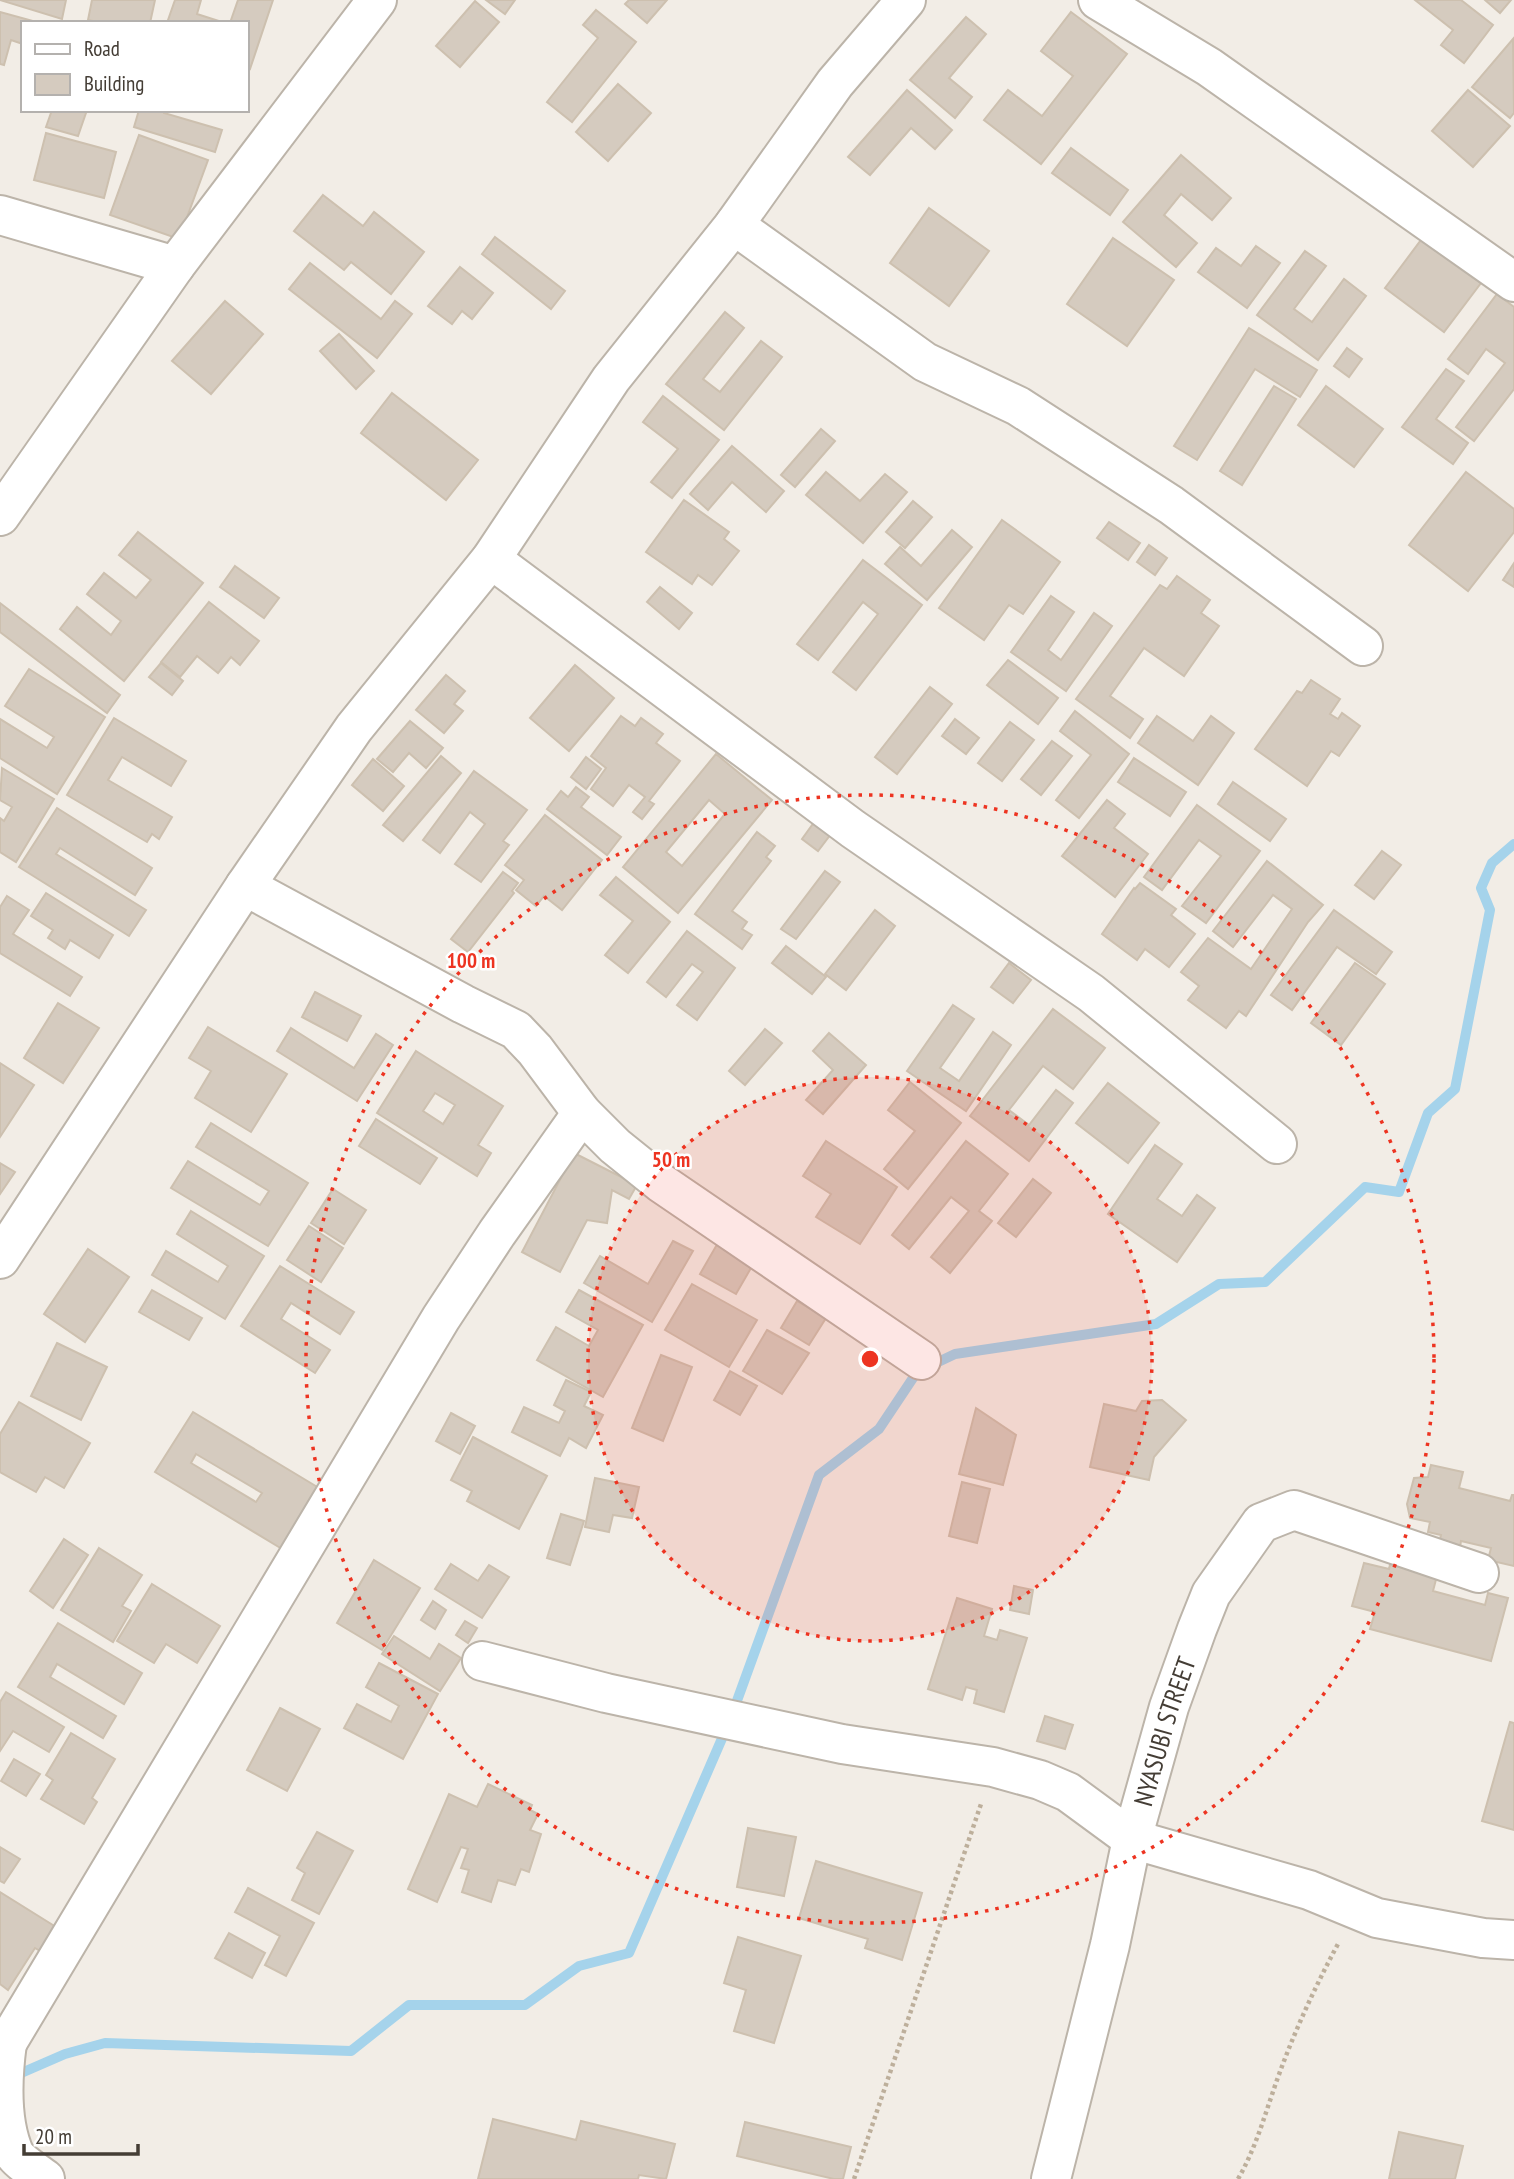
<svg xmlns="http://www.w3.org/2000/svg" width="1514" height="2179" font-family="'PT Sans Narrow',sans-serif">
	<rect width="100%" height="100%" fill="#f2ede6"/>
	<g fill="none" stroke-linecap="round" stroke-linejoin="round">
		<!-- stream -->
		<polyline stroke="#a5d3eb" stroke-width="10" points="12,2077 65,2054 105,2043 351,2051 409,2005 525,2005 579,1966 629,1953 730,1720 819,1475 879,1429 917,1372 955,1354 1156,1324 1219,1284 1265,1282 1365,1187 1399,1192 1428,1113 1455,1089 1490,910 1481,888 1492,863 1514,844"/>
	</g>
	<!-- building -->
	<g fill="#d5cbbf" stroke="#cdc0af" stroke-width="2" fill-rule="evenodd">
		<polygon points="0,0 66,0 62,19"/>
		<polygon points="92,0 155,0 150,23 103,23 88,20"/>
		<polygon points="175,0 201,0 197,14 225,23 167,23"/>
		<polygon points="238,0 273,0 250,69 247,67 247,23 230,23"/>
		<polygon points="486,0 515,0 505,14"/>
		<polygon points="629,0 667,0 647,23 625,4"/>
		<polygon points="1415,0 1461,0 1493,25 1464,63 1441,45 1453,30"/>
		<polygon points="1485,0 1511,0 1500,13"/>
		<polygon points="475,1 499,22 460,67 436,46"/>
		<polygon points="596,10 636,42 572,122 547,102 598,38 583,25"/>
		<polygon points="0,12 40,23 23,23 23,44 11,40 4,65 0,64"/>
		<polygon points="1071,12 1127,54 1041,164 984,120 1008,90 1042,116 1073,76 1041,51"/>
		<polygon points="966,17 986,34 949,78 972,97 955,118 910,80"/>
		<polygon points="1513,39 1514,113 1510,118 1472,87"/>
		<polygon points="618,84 651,113 608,161 576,132"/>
		<polygon points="907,90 952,130 935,149 911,128 870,175 848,157"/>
		<polygon points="1468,90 1510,126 1473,167 1432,131"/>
		<polygon points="52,110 87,110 78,136 46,127"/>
		<polygon points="139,110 164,110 164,113 222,130 215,152 134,127"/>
		<polygon points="46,133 116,152 104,198 34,180"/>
		<polygon points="139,135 208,160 179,239 110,215"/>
		<polygon points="1071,148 1128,190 1110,215 1052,173"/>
		<polygon points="1181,155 1231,198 1212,220 1181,194 1164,215 1197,243 1176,267 1123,222"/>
		<polygon points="323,195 363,226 374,212 424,252 391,294 351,262 344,270 294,231"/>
		<polygon points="929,208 989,251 949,306 890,263"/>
		<polygon points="495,237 565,291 551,309 482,254"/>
		<polygon points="1113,238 1174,280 1127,346 1067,304"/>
		<polygon points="1421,240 1481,283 1444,332 1385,288"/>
		<polygon points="1256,246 1280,263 1247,308 1198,272 1216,248 1241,266"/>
		<polygon points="1305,251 1326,266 1294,309 1312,322 1344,279 1366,296 1318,360 1257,315"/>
		<polygon points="310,263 381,319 395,301 412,314 377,358 289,289"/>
		<polygon points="460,267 493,293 472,319 462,311 452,324 428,306"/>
		<polygon points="1497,294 1514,307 1514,389 1474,441 1456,427 1505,363 1486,349 1468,374 1448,359"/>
		<polygon points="225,301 263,334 211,394 172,361"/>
		<polygon points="725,312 744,328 703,379 720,392 761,341 782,357 724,430 666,384"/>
		<polygon points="1249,328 1317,370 1300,397 1255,369 1197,460 1174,446"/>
		<polygon points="339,334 374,371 356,389 320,351"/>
		<polygon points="1347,348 1362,359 1349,377 1334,366"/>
		<polygon points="1446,369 1464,381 1436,419 1468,443 1453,464 1402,427"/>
		<polygon points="1274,386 1296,399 1242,485 1220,471"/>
		<polygon points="1326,386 1383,429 1354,467 1298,425"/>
		<polygon points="392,393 478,460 446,500 361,433"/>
		<polygon points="663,396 719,440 672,498 651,482 678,449 643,422"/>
		<polygon points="821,429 835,441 795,487 781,475"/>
		<polygon points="732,446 784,491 766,512 732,482 708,510 690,494"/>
		<polygon points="826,472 860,501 885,474 907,492 863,543 806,495"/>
		<polygon points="1466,472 1514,509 1514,532 1468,591 1409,545"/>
		<polygon points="684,500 729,532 724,539 739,551 712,585 698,575 692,584 646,552"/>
		<polygon points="913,501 932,517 905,548 886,532"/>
		<polygon points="1002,520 1060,562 1023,614 1009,605 984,640 939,608"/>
		<polygon points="1109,522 1140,543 1128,560 1097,538"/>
		<polygon points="952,530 972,547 927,600 885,564 900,547 921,566"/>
		<polygon points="138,532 203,583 124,681 60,629 77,607 111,635 121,621 87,594 104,573 136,598 151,580 119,555"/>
		<polygon points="1149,545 1167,558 1155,575 1137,562"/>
		<polygon points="863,560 922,605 856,690 833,672 878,614 863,602 818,660 797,644"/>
		<polygon points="1514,563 1514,587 1503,580"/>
		<polygon points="235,566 279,598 264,618 220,587"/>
		<polygon points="1177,576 1210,600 1201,613 1219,626 1184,676 1144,648 1110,696 1143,719 1130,738 1076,699 1160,585 1167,589"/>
		<polygon points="660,587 692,613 679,629 647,602"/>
		<polygon points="1051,596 1074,612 1048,650 1061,660 1094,613 1112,626 1066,691 1011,652"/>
		<polygon points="209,602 259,641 240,665 231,657 218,673 197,656 180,677 161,662"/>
		<polygon points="0,603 120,695 107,713 0,632"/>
		<polygon points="1008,660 1058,698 1038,724 987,685"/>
		<polygon points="161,663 183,681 172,695 149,677"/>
		<polygon points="575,665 614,698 569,751 530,718"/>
		<polygon points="29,669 105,717 57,794 0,758 0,719 47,748 54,737 5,706"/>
		<polygon points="446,675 465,691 454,704 463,711 444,733 416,710"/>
		<polygon points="1311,680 1340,699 1330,714 1338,719 1342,713 1360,726 1339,756 1331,751 1307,786 1255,749 1297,691 1302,693"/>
		<polygon points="930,687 952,704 897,774 875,757"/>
		<polygon points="1075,711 1129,754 1079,818 1056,800 1091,755 1060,731"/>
		<polygon points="621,716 635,726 641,718 663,734 656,743 680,761 649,801 654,804 642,819 633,812 645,797 629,785 613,806 591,789 606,768 591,756"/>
		<polygon points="1157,716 1193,741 1211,716 1234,733 1198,785 1138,743"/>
		<polygon points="114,718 186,761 171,786 122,757 108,780 172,817 159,839 152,834 147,842 67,795"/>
		<polygon points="955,719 979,738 966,754 942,736"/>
		<polygon points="410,721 443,748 426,768 409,753 393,772 377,759"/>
		<polygon points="1010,722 1034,740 1002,781 978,763"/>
		<polygon points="1052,741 1072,756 1041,795 1021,779"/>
		<path d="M716 754 772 800 678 913 623 867ZM709 800 725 814 682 866 666 852Z"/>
		<polygon points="441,756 461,773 403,841 383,825"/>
		<polygon points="586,757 601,769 586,789 571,777"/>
		<polygon points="1134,758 1186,792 1170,816 1118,782"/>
		<polygon points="373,759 404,786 383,811 352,785"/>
		<polygon points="2,768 54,799 16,862 0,852 0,818 4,821 12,807 0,800"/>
		<polygon points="474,771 527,810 503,841 509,845 481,882 455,864 485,824 470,812 440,853 423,840"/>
		<polygon points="1233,782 1286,819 1270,841 1218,804"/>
		<polygon points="576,787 589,797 581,807 621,837 607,855 547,809 561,791 568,797"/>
		<polygon points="1107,800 1125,814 1114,828 1148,854 1115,897 1062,856"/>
		<polygon points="1197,805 1260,851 1206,923 1182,906 1221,856 1199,840 1162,890 1144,877"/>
		<polygon points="57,808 152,868 135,895 60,848 56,854 146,910 129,936 19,867"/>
		<polygon points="545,815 602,860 562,910 544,896 536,906 516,890 524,880 505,865"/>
		<polygon points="815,821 831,834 818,851 802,839"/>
		<polygon points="757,832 775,846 766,857 771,861 732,911 747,922 742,929 752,935 742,949 695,914"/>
		<polygon points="1382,851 1401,865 1374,899 1355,885"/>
		<polygon points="1267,861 1323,905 1308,922 1246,1016 1239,1011 1226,1028 1188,1000 1199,986 1181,972 1208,938 1251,969 1292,909 1273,895 1233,947 1213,931"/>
		<polygon points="825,871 840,882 796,939 781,929"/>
		<polygon points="503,872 518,883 512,891 514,893 468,952 451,939"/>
		<polygon points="616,877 670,922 628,973 605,955 633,921 600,895"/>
		<polygon points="1140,883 1176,909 1171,915 1195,934 1169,967 1145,949 1137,960 1102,934 1134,888 1135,889"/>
		<polygon points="46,893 113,935 99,958 70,940 65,949 48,938 53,930 31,916"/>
		<polygon points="7,896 29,910 13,934 82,977 70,996 0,953 0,907"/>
		<polygon points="875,910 895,926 846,990 825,974"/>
		<polygon points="1334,910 1392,952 1376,974 1337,947 1292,1010 1271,995"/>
		<polygon points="687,931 735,968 697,1020 677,1005 703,972 692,964 666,997 647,982"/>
		<polygon points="786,946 826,977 812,994 772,963"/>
		<polygon points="1009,963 1031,980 1013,1003 991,987"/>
		<polygon points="1355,963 1385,984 1341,1045 1311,1023"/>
		<polygon points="315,992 361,1016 347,1041 302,1017"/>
		<polygon points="58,1003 99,1028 63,1083 24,1058"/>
		<polygon points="953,1005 974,1019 940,1068 959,1081 993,1032 1011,1045 966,1111 907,1071"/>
		<polygon points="1053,1009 1105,1048 1073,1089 1043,1066 1009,1110 1029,1125 1056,1090 1073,1103 1029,1161 970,1116"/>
		<polygon points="208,1027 287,1074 251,1132 195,1098 211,1071 189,1058"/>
		<polygon points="291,1028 354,1068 376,1034 393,1045 357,1101 277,1051"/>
		<polygon points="765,1029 782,1043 745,1085 729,1071"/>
		<polygon points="829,1033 866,1065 823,1114 806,1100 833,1070 813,1051"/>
		<path d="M416 1051 503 1106 478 1145 491 1153 477 1176 377 1113ZM435 1093 455 1105 443 1124 423 1111Z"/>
		<polygon points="0,1063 34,1085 0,1137"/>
		<polygon points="910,1082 961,1123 908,1189 884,1169 915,1131 888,1110"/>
		<polygon points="1108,1083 1159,1123 1128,1163 1076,1123"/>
		<polygon points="376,1119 437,1158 420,1184 359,1146"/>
		<polygon points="211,1123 308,1183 268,1246 171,1188 188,1161 260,1205 269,1191 196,1147"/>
		<polygon points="826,1141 897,1187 860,1244 816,1217 831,1194 803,1176"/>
		<polygon points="966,1141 1008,1174 979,1211 992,1221 950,1273 931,1257 969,1211 951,1197 909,1249 892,1235"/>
		<polygon points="1155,1145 1182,1164 1157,1199 1182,1216 1197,1195 1215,1208 1177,1262 1108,1214"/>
		<polygon points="574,1153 637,1185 629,1199 612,1190 607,1223 587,1220 560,1272 522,1252"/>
		<polygon points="0,1163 15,1172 0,1194"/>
		<polygon points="1033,1179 1051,1193 1016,1237 998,1223"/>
		<polygon points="333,1189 366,1210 344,1244 311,1223"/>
		<polygon points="191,1211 264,1256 225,1319 152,1275 166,1251 218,1282 228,1266 177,1234"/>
		<polygon points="309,1226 343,1248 321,1282 287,1260"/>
		<polygon points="673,1241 693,1251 652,1322 584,1283 600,1256 648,1284"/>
		<polygon points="719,1241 755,1261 736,1294 700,1274"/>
		<polygon points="88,1249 129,1277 85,1342 44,1314"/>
		<polygon points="280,1266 354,1312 340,1334 291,1303 281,1319 330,1350 315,1373 241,1326"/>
		<polygon points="692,1284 757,1320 729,1367 665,1330"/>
		<polygon points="152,1290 202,1318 189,1340 139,1312"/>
		<polygon points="579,1290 643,1325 603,1397 537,1360 556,1327 589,1346 598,1330 566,1312"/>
		<polygon points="797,1301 826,1318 809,1345 781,1328"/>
		<polygon points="767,1330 809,1353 782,1394 743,1371"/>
		<polygon points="57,1343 107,1367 81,1420 31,1396"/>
		<polygon points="661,1355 692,1367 663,1441 632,1428"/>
		<polygon points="730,1371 757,1386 740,1415 714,1400"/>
		<polygon points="566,1380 591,1392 584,1406 603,1415 586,1448 569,1438 560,1456 512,1432 524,1407 559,1423 565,1411 554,1405"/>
		<polygon points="1162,1400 1186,1420 1154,1457 1149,1480 1090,1467 1104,1404 1136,1411 1142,1401"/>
		<polygon points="19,1402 90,1443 64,1488 45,1477 36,1492 0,1472 0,1434"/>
		<polygon points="976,1408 1016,1435 1003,1485 959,1474"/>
		<path d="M193 1412 319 1488 282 1549 155 1472ZM196 1454 262 1493 256 1502 191 1463Z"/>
		<polygon points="451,1413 475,1426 460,1454 436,1441"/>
		<polygon points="473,1437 547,1476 519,1529 467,1501 472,1491 451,1480"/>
		<polygon points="1431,1465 1463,1472 1459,1488 1510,1501 1512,1495 1514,1495 1514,1566 1488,1560 1491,1548 1461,1541 1459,1553 1438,1548 1441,1535 1428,1532 1430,1522 1410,1518 1407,1504 1414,1478 1428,1477"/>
		<polygon points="595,1478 639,1487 632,1518 613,1515 609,1532 585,1527"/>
		<polygon points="962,1482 990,1489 977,1543 949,1536"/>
		<polygon points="561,1514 584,1521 570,1565 547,1558"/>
		<polygon points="64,1539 88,1555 53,1608 30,1591"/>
		<polygon points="99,1548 142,1575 122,1606 131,1611 113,1642 61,1610"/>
		<polygon points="1392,1556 1439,1568 1433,1591 1485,1605 1488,1593 1508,1598 1491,1661 1370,1629 1375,1612 1352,1606 1364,1563 1389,1569"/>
		<polygon points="374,1560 420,1588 382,1650 337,1623"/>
		<polygon points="451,1564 478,1581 489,1565 509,1577 482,1618 435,1589"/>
		<polygon points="152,1584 220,1626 197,1663 166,1644 154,1663 117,1641"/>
		<polygon points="1014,1586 1033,1590 1029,1614 1010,1610"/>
		<polygon points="957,1598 992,1609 984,1636 997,1640 1000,1630 1027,1638 1004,1712 974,1703 977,1690 966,1687 962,1700 928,1689"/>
		<polygon points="433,1601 446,1610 435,1629 421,1620"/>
		<polygon points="465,1621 477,1628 468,1643 456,1635"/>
		<polygon points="58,1623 142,1673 124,1704 57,1664 50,1677 116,1716 103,1738 18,1687"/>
		<polygon points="394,1636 430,1659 439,1644 461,1658 440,1691 382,1654"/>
		<polygon points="379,1663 438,1694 403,1759 344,1728 357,1704 391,1722 399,1706 366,1687"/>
		<polygon points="6,1692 64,1727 49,1752 13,1731 0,1751 0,1702"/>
		<polygon points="280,1708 320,1729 287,1791 247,1770"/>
		<polygon points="1045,1716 1073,1725 1065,1749 1037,1741"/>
		<polygon points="1510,1722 1514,1723 1514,1830 1482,1821"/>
		<polygon points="71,1733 115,1759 92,1798 97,1802 84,1824 41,1799 53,1780 46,1775"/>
		<polygon points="14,1759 40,1774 26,1796 1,1781"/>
		<polygon points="488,1784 532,1805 530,1810 538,1814 530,1830 541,1834 529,1872 521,1869 515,1885 498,1880 491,1902 462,1892 469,1870 461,1868 468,1849 461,1847 437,1902 408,1889 449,1794 477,1807"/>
		<polygon points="748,1828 796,1837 784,1896 737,1887"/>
		<polygon points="317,1832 353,1851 319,1914 292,1900 305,1873 297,1868"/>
		<polygon points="0,1847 20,1859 4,1883 0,1881"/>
		<polygon points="816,1861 922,1893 902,1960 865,1948 868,1939 799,1918"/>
		<polygon points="248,1888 314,1923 286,1976 265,1965 280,1936 235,1912"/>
		<polygon points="0,1892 56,1927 40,1951 35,1948 8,1990 0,1984"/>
		<polygon points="229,1933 265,1953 252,1978 215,1958"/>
		<polygon points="738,1937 801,1956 774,2043 734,2031 746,1990 724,1983"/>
		<polygon points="493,2119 576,2140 581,2121 675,2144 666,2179 639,2175 638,2179 478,2179"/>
		<polygon points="745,2122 851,2147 843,2179 834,2179 737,2156"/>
		<polygon points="1399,2132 1463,2146 1455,2179 1389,2179"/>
	</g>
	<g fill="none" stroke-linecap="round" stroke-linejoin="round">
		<defs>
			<g id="minor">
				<polyline points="1098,0 1209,67 1514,282"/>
				<polyline points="0,215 175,266"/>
				<polyline points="734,225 925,362 1018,406 1171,505 1363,646"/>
				<polyline points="0,516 175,266 377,0"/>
				<polyline points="491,559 853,829 1091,993 1277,1144"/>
				<polyline points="245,886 463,1004 516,1030 535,1050 582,1113 615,1146 661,1183 921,1360"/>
				<polyline points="0,1259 245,886 354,728 491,559 611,379 734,225 835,83 906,0"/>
				<polyline points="482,1661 606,1693 842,1744 993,1767 1040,1780 1068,1792 1132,1839 1309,1890 1377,1918 1483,1938 1514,1940"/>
				<path d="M0 2040 7 2043C2 2080 0 2122 15 2155 22 2164 36 2172 45 2179"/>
				<polyline points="7,2043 441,1318 497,1233 582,1113"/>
				<path id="s1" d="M1051 2179 1110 1945 1132 1839 1169 1707 1197 1629 1211 1594 1261 1523 1294 1510 1479 1573"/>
			</g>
		</defs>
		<!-- minor casing -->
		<use href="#minor" stroke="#bcb4a9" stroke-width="42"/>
		<!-- path -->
		<g stroke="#bdaf9b" stroke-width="4.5" stroke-dasharray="3.5 3.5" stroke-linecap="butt">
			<polyline points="854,2179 981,1804"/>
			<path d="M1238 2179C1256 2148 1265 2114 1277 2080 1294 2032 1315 1987 1339 1942"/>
		</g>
		<!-- minor -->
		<use href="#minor" stroke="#fff" stroke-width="38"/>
	</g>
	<!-- distance rings -->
	<circle cx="870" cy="1359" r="282" fill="#ed3421" fill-opacity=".12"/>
	<g fill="none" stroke="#ed3421" stroke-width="3.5" stroke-dasharray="3.5 7">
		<circle cx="870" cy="1359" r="282"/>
		<circle cx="870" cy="1359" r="564"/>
	</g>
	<g text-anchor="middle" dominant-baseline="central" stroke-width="5" stroke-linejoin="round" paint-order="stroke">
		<!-- street labels -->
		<g font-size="26" fill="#443d35" stroke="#fff">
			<text stroke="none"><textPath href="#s1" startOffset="462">NYASUBI STREET</textPath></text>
		</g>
	</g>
	<circle cx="870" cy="1359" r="10" fill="#ed3421" stroke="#fff" stroke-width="3.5"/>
	<g font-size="21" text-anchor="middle" font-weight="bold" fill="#ed3421" stroke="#fff" stroke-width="5" stroke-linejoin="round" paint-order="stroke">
		<text x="471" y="968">100 m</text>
		<text x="671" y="1167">50 m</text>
	</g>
	<!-- legend -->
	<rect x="21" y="21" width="228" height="91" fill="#ffffff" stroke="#b4b1ae" stroke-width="2"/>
	<rect x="35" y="44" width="35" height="10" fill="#ffffff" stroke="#b4b1ae" stroke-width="2"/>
	<text x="84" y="56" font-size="21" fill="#443d35">Road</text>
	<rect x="35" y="74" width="35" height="21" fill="#d5cbbf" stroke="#b4b1ae" stroke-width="2"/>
	<text x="84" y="91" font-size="21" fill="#443d35">Building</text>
	<!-- scale -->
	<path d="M24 2144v10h114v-10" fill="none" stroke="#443d35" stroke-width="3.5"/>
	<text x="35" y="2144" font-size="21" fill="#443d35" stroke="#ffffff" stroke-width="5" paint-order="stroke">20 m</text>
</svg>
